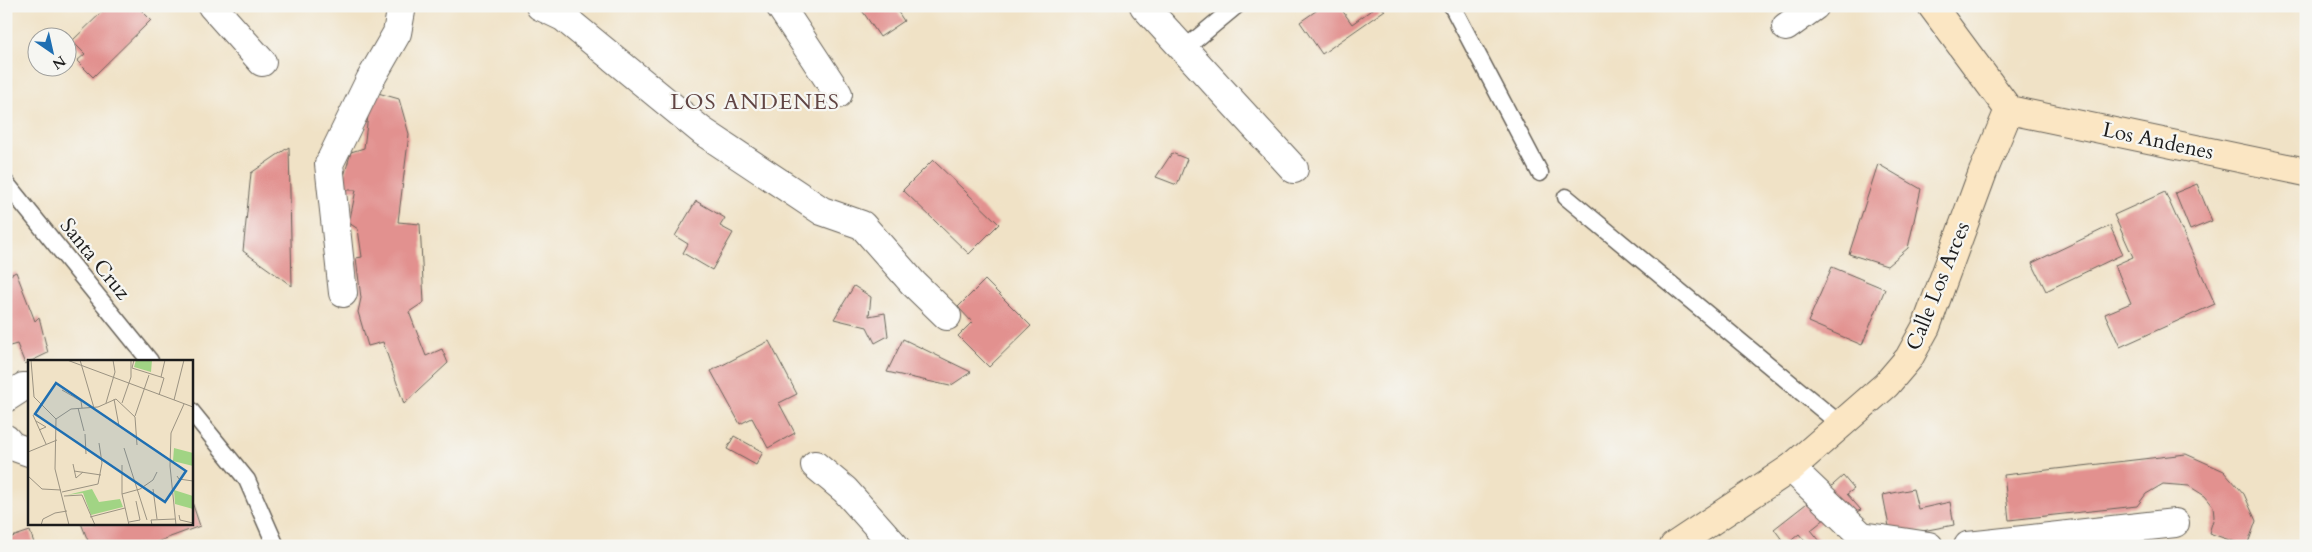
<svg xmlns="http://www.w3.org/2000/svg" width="2312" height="552" font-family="Cardo,serif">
	<rect width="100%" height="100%" fill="#f6f6f2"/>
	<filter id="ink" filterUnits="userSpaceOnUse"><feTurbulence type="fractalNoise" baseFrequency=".02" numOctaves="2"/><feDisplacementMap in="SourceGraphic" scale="10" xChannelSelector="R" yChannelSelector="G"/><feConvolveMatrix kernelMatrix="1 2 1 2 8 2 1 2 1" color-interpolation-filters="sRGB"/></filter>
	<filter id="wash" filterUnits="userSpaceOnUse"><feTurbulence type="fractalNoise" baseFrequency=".0096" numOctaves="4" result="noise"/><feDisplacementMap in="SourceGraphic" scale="20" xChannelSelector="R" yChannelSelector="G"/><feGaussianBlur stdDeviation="1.12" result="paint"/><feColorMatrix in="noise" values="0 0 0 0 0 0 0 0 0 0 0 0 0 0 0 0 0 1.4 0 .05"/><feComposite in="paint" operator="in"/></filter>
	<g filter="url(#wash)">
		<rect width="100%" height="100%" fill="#f0e2c6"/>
		<g id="blocks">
			<!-- building -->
			<g fill="#e2918f">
				<polygon points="108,6 137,6 151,20 93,77 77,61 85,54 72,41"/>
				<polygon points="859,6 894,6 904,21 880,37"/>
				<polygon points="1323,6 1339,6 1352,24 1377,6 1385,10 1322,54 1300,22"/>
				<polygon points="371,91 399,99 409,134 398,222 420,224 424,302 409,312 426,356 442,349 448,363 404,404 383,342 368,346 358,312 361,298 356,258 362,257 358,229 349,223 356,190 340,190 351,152 364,148"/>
				<polygon points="289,147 292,286 243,251 251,173"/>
				<polygon points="1172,153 1187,159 1177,185 1156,177"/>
				<polygon points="933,160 999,224 969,254 903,190"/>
				<polygon points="1878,164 1921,189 1908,248 1887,266 1849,254"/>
				<polygon points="2197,184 2212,221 2190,230 2175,193"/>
				<polygon points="2165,192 2215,304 2120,347 2105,314 2131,303 2115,265 2133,257 2114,215"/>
				<polygon points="696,201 725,218 720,226 733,233 712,270 683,253 688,244 675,236"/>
				<polygon points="2110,226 2123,254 2046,291 2032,263"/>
				<polygon points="1832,267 1885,289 1862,345 1808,322"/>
				<polygon points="16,272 35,321 39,317 48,353 25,364 17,344 6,347 6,273 8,276"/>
				<polygon points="985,280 1031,326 989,367 958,336 972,322 958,307"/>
				<polygon points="854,286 871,297 869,316 885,313 888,336 875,343 867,327 834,319"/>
				<polygon points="903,339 971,372 950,386 887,372"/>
				<polygon points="769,341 797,394 779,403 795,433 768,448 752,418 740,424 711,371"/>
				<polygon points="734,436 763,452 756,465 727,449"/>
				<polygon points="2186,454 2224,471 2244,494 2256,521 2247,546 2209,533 2214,517 2213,506 2205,496 2189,486 2163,484 2146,494 2137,506 2009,520 2004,475"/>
				<polygon points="1843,476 1854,489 1847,494 1861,510 1853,513 1825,492"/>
				<polygon points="1913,489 1918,509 1950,502 1954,525 1891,537 1883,495"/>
				<polygon points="1811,500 1826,518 1811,530 1824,546 1809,546 1799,534 1786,545 1774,529"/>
				<polygon points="192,502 200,526 146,546 90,546 81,523 191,523"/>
				<polygon points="30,531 35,546 6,546 6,539"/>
			</g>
		</g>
	</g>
	<g filter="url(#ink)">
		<use href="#blocks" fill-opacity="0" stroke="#666158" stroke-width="1"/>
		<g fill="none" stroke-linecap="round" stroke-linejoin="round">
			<defs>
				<g id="lane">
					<polyline points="1452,6 1540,173"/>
					<polyline points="1183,50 1236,6"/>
					<polyline points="6,183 150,361"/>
					<polyline points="1566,197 1841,425"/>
					<polyline points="191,411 247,480 276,546"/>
				</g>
				<g id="street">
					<polyline points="212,6 262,62"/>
					<polyline points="540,6 563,17 702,131 822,211 862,225 913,283 947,316"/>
					<polyline points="780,6 838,94"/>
					<polyline points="1144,6 1294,169"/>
					<polyline points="1786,27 1815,6"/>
					<polyline points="343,293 329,164 370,80 397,33 402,6"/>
					<polyline points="6,398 23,387 29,387"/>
					<polyline points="6,439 12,446 29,452"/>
					<polyline points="815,465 845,490 895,546"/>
					<polyline points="1791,468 1862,536 1929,546"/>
					<polyline points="1968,546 2175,523"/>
				</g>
				<g id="secondary">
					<polyline points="1932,6 2009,110"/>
					<polyline points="2009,110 2306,172"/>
					<polyline points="1674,546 1791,468 1886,385 1909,358 1926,327 1983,172 2009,110"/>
				</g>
			</defs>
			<!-- lane casing -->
			<use href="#lane" stroke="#666158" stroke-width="19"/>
			<!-- street casing -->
			<use href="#street" stroke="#666158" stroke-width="30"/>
			<!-- secondary casing -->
			<use href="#secondary" stroke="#666158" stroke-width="30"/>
			<!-- lane -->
			<use href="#lane" stroke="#fff" stroke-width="16"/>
			<!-- street -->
			<use href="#street" stroke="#fff" stroke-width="28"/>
			<!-- secondary -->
			<use href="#secondary" stroke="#fbe6c3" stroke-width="28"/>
		</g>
	</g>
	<g text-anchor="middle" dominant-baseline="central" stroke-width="4.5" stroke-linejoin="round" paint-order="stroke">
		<!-- street labels -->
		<g font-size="21" fill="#1c1c1c" stroke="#f6f6f2">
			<text transform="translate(2158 141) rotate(12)">Los Andenes</text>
			<text transform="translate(95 259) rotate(51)">Santa Cruz</text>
			<text transform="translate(1938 286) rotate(-68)">Calle Los Arces</text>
		</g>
		<!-- neighbourhood labels -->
		<g font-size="22" letter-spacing="1" fill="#614544" stroke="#f6f6f2">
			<text x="755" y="102">LOS ANDENES</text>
		</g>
	</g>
	<!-- overview -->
	<g transform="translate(28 360)">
		<rect width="165" height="165" fill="#f0e2c6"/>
		<path d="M108 0H124L123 12 106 7ZM146 88 165 93V106L145 101ZM64 129 71 142 92 139 95 147 63 155 55 133 39 135ZM146 130 165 136V149L147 144Z" fill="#a1d484"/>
		<path fill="none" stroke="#9b9382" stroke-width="1" d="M3 0 6 37 28 59M39 0 165 47M52 0 66 48M106 0 104 8 136 18 131 35M133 17 137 0M34 30 53 41 54 48M86 39 91 66M146 40 156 0M78 43 87 12 85 0M94 43 103 17V0M50 48 56 71M5 55 18 84M107 56 121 15M107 57 109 85M28 59 27 109 41 165M28 59 43 49 70 47 88 39 107 57M8 61 18 67 11 70M57 74 58 94M96 88 119 160M0 92 29 80M45 104 48 118 55 112M94 105V134L101 165M46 111 73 115M0 116 14 129 33 130M149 116 151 119 165 121M125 129 129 159M34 132 70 124 74 103 71 83M94 134 112 129 125 120 129 112M36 136 54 135 67 165M151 155 152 160 165 163M62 157 97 148M101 162 112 160 108 141M13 165 15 159 27 153 39 151M124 165 123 160 147 159M148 165 142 106 143 73 156 44"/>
		<path fill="#1f6fb2" fill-opacity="0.15" stroke="#1f6fb2" stroke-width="2.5" d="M28 23 158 111 137 142 7 54Z"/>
		<rect width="165" height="165" fill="none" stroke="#1c1c1c" stroke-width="2.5"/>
	</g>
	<!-- margin -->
	<rect width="2312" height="552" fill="none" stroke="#f6f6f2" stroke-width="25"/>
	<!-- north arrow -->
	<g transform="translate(52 52) rotate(146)"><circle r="24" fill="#f6f6f2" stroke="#9f9f9c"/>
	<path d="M0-4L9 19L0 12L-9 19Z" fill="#1f6fb2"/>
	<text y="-8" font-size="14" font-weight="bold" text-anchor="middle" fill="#1c1c1c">N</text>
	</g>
</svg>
